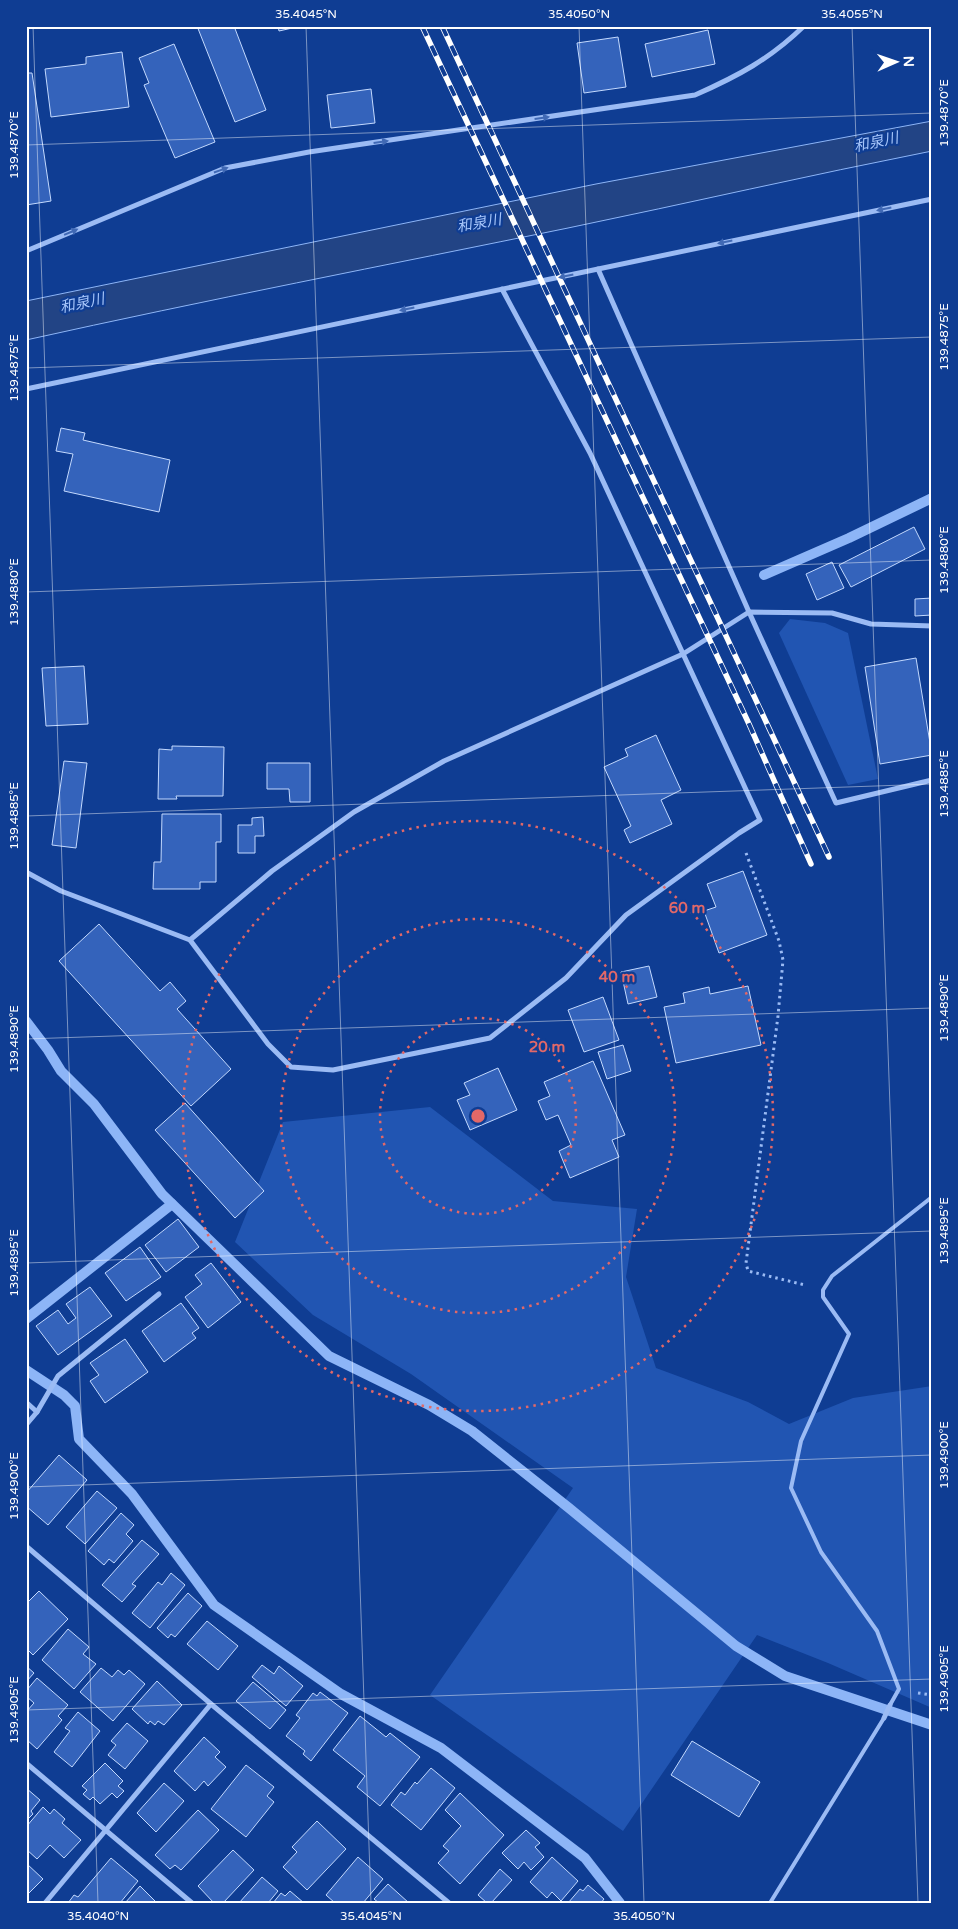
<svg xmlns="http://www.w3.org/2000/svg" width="958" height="1929" font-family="'Varela Round','Noto Sans JP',sans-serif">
	<rect width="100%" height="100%" fill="#0f3d93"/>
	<!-- green -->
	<g fill="#2155b2">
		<polygon points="790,619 825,623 848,633 878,779 848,785 779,633"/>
		<polygon points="430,1107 553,1201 637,1209 626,1277 656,1368 748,1402 789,1424 853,1398 932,1386 932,1708 828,1663 757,1635 623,1831 430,1695 573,1488 411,1374 313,1315 235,1242 283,1122"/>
	</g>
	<!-- water -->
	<path fill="#224485" stroke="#8db5f7" d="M932 121V151C810 175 689 203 568 228 387 265 206 300 26 340V301L596 184Z"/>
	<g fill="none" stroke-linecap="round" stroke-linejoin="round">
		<!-- stream -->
		<g stroke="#8db5f7" stroke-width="10">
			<polyline points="764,575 849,538 932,498"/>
			<polyline points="26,1021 48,1050 61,1071 94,1104 162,1194 329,1356 429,1405 472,1431 569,1508 736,1646 785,1676 932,1725"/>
			<polyline points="26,1319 172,1204"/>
			<polyline points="26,1370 64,1395 75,1406 79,1439 132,1494 214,1605 341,1694 441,1748 585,1858 620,1903"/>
		</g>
	</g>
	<!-- building -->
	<g fill="#3463bb" stroke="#c3d9fe">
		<polygon points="197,26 234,26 266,110 235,122"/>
		<polygon points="278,26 301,26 279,31"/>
		<polygon points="708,30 715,64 652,77 645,44"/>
		<polygon points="618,37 626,87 584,93 577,43"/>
		<polygon points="174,44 215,142 175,158 144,85 149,83 139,58"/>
		<polygon points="122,52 129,107 51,117 45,69 86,64 86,57"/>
		<polygon points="26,73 32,73 51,201 26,205"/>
		<polygon points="371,89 375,123 331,128 327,95"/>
		<polygon points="61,428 85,433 83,440 170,460 159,512 64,491 73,454 56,451"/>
		<polygon points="914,527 925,549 851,587 839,565"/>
		<polygon points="832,562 844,588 817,600 806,574"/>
		<polygon points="932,598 932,615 915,616 915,599"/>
		<polygon points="916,658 932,755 880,764 865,667"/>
		<polygon points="84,666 88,724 46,726 42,668"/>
		<polygon points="656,735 681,790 661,800 672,824 630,843 624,830 631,826 604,767 628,756 625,749"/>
		<polygon points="172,746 224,747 223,796 176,796 177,799 158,799 159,749 172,750"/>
		<polygon points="64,761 87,763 76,848 52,845"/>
		<polygon points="267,763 310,763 310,802 290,802 289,789 267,789"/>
		<polygon points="26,767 28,767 26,834"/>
		<polygon points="162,814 221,814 221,842 216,842 216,882 200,882 200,889 153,889 154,862 161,862"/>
		<polygon points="263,817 264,836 255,836 255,853 238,853 238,825 252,825 252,818"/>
		<polygon points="743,871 767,935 719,953 704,911 716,907 707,884"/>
		<polygon points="99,924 160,991 170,982 186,1001 177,1009 231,1069 191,1106 59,961"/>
		<polygon points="649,966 657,997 628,1004 621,972"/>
		<polygon points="748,986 761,1045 676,1063 664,1007 685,1003 683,993 709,987 710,994"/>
		<polygon points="603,997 619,1040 584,1052 568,1010"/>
		<polygon points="623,1045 631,1071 607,1079 598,1052"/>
		<polygon points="593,1061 625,1135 612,1140 619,1157 570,1178 559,1151 571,1145 558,1115 546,1120 538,1101 550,1096 544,1082"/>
		<polygon points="498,1068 517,1110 470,1130 457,1100 470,1095 464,1083"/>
		<polygon points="185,1103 264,1191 235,1218 155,1130"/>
		<polygon points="178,1219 199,1247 166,1272 145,1245"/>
		<polygon points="140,1247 161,1277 126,1301 105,1273"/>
		<polygon points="211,1263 241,1302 208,1328 185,1297 202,1284 195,1275"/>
		<polygon points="90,1287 112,1316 58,1355 36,1326 58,1310 68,1324 76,1318 66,1304"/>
		<polygon points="181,1303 199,1328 192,1333 196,1338 164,1362 142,1331"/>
		<polygon points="125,1339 148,1372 105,1403 90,1381 99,1375 90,1363"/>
		<polygon points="59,1455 87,1480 48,1525 26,1506 26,1493"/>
		<polygon points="97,1491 117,1508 85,1544 66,1527"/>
		<polygon points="121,1513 134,1525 126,1534 133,1541 114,1563 109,1559 104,1565 88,1551"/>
		<polygon points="142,1540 159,1554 132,1584 136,1586 122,1602 102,1585"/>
		<polygon points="171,1573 185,1585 150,1628 132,1613 158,1582 162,1585"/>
		<polygon points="39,1591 68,1619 33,1655 26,1648 26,1604"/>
		<polygon points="188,1593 202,1606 175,1637 171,1634 168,1638 157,1628"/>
		<polygon points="207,1621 238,1646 218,1670 187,1644"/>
		<polygon points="68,1629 89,1647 83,1654 96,1664 74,1689 42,1660"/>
		<polygon points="262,1665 274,1674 279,1666 303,1686 286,1706 252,1677"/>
		<polygon points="26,1666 34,1673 26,1682"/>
		<polygon points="101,1668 112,1677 118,1670 124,1675 129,1670 145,1684 113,1721 80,1692"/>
		<polygon points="37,1678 68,1705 58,1716 62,1720 37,1749 26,1739 26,1712 34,1703 26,1696 26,1691"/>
		<polygon points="157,1681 182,1705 164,1725 158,1721 155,1725 150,1721 148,1724 132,1709"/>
		<polygon points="253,1682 286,1710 270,1729 236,1701"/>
		<polygon points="320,1692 348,1713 311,1761 303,1754 305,1751 286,1736 300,1718 296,1715 313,1693 317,1696"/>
		<polygon points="78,1712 100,1731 72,1767 54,1752 70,1731 65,1728"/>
		<polygon points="360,1716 386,1737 390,1733 420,1757 380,1806 357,1787 365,1776 333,1750"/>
		<polygon points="127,1723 148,1741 125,1769 108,1755 116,1745 111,1741"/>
		<polygon points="204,1737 220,1752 215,1757 226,1767 208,1786 204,1781 195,1791 174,1771"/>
		<polygon points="692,1741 760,1782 739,1817 671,1775"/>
		<polygon points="105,1763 123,1781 118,1786 124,1791 117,1798 112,1793 100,1804 93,1797 90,1800 83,1794 87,1790 82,1786"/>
		<polygon points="246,1765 274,1787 267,1796 274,1802 246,1837 211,1809"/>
		<polygon points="431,1768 455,1788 421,1830 391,1805 401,1792 405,1795 415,1782 417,1784"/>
		<polygon points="164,1783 184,1801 156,1832 137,1813"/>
		<polygon points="26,1788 40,1800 31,1811 33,1814 26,1821"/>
		<polygon points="460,1793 504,1835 460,1884 438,1863 449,1851 443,1846 461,1826 445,1810"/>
		<polygon points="43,1807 50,1814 54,1809 65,1819 62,1823 81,1840 64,1858 50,1845 37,1859 26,1849 26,1827"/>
		<polygon points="198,1810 219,1830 181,1870 175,1865 170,1869 155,1855"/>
		<polygon points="317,1821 346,1849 307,1890 283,1867 297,1852 292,1847"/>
		<polygon points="526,1830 540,1843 535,1847 544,1857 531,1870 524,1862 518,1869 502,1853"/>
		<polygon points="233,1850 254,1870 223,1903 214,1903 198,1886"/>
		<polygon points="358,1857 383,1879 363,1903 335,1903 326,1895"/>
		<polygon points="552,1857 578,1881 561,1901 552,1892 547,1898 530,1882"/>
		<polygon points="111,1858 138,1881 120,1903 68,1903 74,1895 78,1897"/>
		<polygon points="26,1863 43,1879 26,1896"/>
		<polygon points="500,1869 512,1880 491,1903 487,1903 478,1895"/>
		<polygon points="262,1877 278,1891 268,1903 239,1903"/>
		<polygon points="388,1884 409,1903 379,1903 374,1899"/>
		<polygon points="588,1885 604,1899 601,1903 568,1903 580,1889 583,1891"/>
		<polygon points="140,1886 157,1903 125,1903"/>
		<polygon points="290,1891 304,1903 273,1903 281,1893 285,1896"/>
	</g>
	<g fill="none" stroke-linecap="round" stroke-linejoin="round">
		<!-- path -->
		<g stroke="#9bbbf4" stroke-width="3" stroke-dasharray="2.5 4" stroke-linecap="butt">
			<polyline points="746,853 779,941 783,960 778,1016 746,1263 748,1271 805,1285"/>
			<polyline points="918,1693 932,1695"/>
		</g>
		<!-- lane -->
		<g stroke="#9bbbf4" stroke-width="4">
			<polyline points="890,1705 899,1689 877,1631 821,1552 791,1488 801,1441 849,1334 823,1297 823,1290 832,1276 932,1197"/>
			<polyline points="770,1903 884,1718"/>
		</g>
		<!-- street -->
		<g stroke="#9bbbf4" stroke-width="5">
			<path d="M26 251 225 168 309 152 695 95C738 76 770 59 804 26"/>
			<polyline points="598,269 749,612 836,803 932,780"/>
			<polyline points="26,389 932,199"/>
			<polyline points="26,872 61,891 190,940 268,1044 291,1067 333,1070 490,1038 566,978 626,915 739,833 760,820 590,453 502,289"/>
			<polyline points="190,940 272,871 354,812 444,761 683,654 749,612 832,613 871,624 932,626"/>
			<polyline points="26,1402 37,1412"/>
			<polyline points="26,1425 37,1412 58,1376 159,1294"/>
			<polyline points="26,1546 211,1704 449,1903"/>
			<polyline points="884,1718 890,1705"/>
			<polyline points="26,1763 192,1903"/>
			<polyline points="45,1903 211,1704"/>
		</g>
		<defs>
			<g id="rail">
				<polyline points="422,26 749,724 811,864"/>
				<polyline points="442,26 829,857"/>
			</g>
		</defs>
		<!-- rail casing -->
		<use href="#rail" stroke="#fff" stroke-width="5.5"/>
		<!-- rail -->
		<use href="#rail" stroke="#0f3d93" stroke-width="4" stroke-dasharray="11" stroke-linecap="butt"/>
	</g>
	<!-- one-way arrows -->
	<defs><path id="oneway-solid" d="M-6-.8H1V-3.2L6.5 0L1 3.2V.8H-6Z" transform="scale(1.25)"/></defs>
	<g fill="#4069b5">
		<use href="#oneway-solid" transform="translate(542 118) rotate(-8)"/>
		<use href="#oneway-solid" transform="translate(381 142) rotate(-8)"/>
		<use href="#oneway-solid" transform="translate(221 170) rotate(-19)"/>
		<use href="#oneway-solid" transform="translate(884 209) rotate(168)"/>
		<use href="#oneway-solid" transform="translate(71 232) rotate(-23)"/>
		<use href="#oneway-solid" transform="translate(725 242) rotate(168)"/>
		<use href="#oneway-solid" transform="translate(566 276) rotate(168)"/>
		<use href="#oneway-solid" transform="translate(407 309) rotate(168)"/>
	</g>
	<!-- ticks -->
	<path fill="none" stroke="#fff" stroke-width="1" stroke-opacity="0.45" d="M33 26 98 1903M306 26 371 1903M579 26 644 1903M852 26 918 1903M26 145 932 113M26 368 932 337M26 592 932 560M26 816 932 784M26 1039 932 1008M26 1263 932 1231M26 1487 932 1455M26 1710 932 1679M914 1903 932 1902"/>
	<!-- distance rings -->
	<g fill="none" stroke="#e26868" stroke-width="2.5" stroke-dasharray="2.5 5">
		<circle cx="478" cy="1116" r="98"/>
		<circle cx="478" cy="1116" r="197"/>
		<circle cx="478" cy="1116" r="295"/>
	</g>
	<g text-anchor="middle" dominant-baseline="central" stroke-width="4.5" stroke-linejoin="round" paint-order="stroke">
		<!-- water labels -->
		<g font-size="15" font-style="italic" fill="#a7c6fb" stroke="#0f3d93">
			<text transform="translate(876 142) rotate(-12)">和泉川</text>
			<text transform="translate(479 223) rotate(-10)">和泉川</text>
			<text transform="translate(82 303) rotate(-12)">和泉川</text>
		</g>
	</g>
	<circle cx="478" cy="1116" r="8" fill="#e26868" stroke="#0f3d93" stroke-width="2.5"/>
	<g font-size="15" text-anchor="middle" font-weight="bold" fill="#e26868" stroke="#0f3d93" stroke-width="4.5" stroke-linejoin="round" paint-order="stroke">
		<text x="687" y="913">60 m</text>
		<text x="617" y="982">40 m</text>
		<text x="547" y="1052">20 m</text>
	</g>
	<!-- border -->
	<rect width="958" height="1929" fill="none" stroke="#0f3d93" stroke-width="55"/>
	<!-- north arrow -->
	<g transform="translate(896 62) rotate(88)" stroke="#0f3d93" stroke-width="4" paint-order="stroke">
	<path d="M0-4L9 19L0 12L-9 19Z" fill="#ffffff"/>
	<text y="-8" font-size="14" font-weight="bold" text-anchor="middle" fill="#ffffff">N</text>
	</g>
	<rect x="28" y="28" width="902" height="1874" fill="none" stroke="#fff" stroke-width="2"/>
	<g font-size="12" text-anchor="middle" fill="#fff">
		<text x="306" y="18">35.4045°N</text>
		<text x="579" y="18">35.4050°N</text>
		<text x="852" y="18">35.4055°N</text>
		<text transform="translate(944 113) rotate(-90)" y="4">139.4870°E</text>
		<text transform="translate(14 145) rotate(-90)" y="4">139.4870°E</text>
		<text transform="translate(944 337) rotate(-90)" y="4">139.4875°E</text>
		<text transform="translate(14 368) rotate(-90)" y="4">139.4875°E</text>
		<text transform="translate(944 560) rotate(-90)" y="4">139.4880°E</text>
		<text transform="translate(14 592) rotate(-90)" y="4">139.4880°E</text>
		<text transform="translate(944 784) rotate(-90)" y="4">139.4885°E</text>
		<text transform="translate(14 816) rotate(-90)" y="4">139.4885°E</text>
		<text transform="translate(944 1008) rotate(-90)" y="4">139.4890°E</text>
		<text transform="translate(14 1039) rotate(-90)" y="4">139.4890°E</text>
		<text transform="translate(944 1231) rotate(-90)" y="4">139.4895°E</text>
		<text transform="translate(14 1263) rotate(-90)" y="4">139.4895°E</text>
		<text transform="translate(944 1455) rotate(-90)" y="4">139.4900°E</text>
		<text transform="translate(14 1486) rotate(-90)" y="4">139.4900°E</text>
		<text transform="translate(944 1679) rotate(-90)" y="4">139.4905°E</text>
		<text transform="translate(14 1710) rotate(-90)" y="4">139.4905°E</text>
		<text x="98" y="1920">35.4040°N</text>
		<text x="371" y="1920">35.4045°N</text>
		<text x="644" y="1920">35.4050°N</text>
	</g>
</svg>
